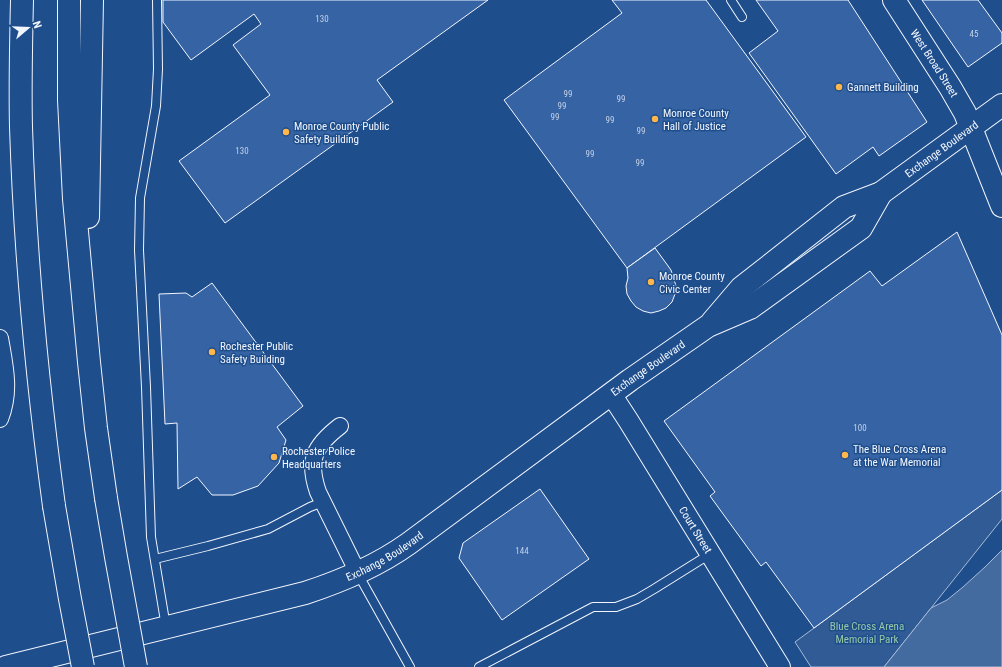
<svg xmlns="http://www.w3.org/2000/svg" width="1002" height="667" font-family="'Roboto Condensed',sans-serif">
	<rect width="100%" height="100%" fill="#1f4e8c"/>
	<!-- green -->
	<polygon fill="#305b95" stroke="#a8bbd7" points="1002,490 1002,519 884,667 811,667 795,642"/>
	<!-- water -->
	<polygon fill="#446ba0" stroke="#a8bbd7" points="1002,550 1002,667 884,667 931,608 947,600 963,587 985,567"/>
	<!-- building -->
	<g fill="#3563a3" stroke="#f2f6ff">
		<polygon points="163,0 488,0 377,80 393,102 225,223 179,161 270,95 233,45 261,24 254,14 191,60 163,22"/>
		<polygon points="612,0 706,0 806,137 627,268 504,100 622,13"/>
		<polygon points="756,0 848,0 927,122 879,156 873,147 836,174 749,53 778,31"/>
		<polygon points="922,0 978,0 1002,33 1002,43 968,67"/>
		<polygon points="957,232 1002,335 1002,490 814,628 766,562 761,566 710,496 715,492 664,421 870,271 882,286"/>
		<polygon points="655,248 671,270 676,286 675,294 672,302 666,308 659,311 651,313 643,311 636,307 631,301 627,294 626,286 628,278 627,268"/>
		<polygon points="212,283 303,406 277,427 286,440 279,463 258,486 233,495 212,495 197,477 178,489 177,423 165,424 159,294 186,293 192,297"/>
		<polygon points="540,489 589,559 502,620 459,558 463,543"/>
	</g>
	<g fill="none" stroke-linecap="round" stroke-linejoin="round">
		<defs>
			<g id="service">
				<polyline points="157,0 158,69 156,106 140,198 139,250 146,387 151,537 166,627"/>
				<polyline points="731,0 742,17"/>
				<polyline points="155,559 208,546 268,529 310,507 323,502"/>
				<polyline points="358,574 410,667"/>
				<polyline points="479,667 593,607 616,607 637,599 654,589 710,554"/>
			</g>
			<g id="minor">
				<path d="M0 338C5 367 11 391 0 419"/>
				<path d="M340 426C314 446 307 460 318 492L358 573"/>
			</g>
			<g id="tertiary">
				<path id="s1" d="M611 394 628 420 780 667"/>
			</g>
			<g id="secondary">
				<path id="s2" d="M894 0 950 87 965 113 1002 206"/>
			</g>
			<g id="primary">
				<path id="s3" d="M712 322 741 288 844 207 881 193 1002 105"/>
				<path id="s4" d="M6 667 305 593C342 581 377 566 408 544L630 380 708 326 750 308 861 228 881 193"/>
			</g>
			<g id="motorway">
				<path d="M22 0C21 42 20 85 21 127 25 254 37 380 54 506"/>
				<polyline points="69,0 69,100 74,199 89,362 96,428 106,498"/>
				<polyline points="88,217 92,0"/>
			</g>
		</defs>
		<!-- service casing -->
		<use href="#service" stroke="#f2f6ff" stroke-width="10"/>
		<!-- minor casing -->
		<use href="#minor" stroke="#f2f6ff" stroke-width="18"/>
		<!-- tertiary casing -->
		<use href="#tertiary" stroke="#f2f6ff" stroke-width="22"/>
		<!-- secondary casing -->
		<use href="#secondary" stroke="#f2f6ff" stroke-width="24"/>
		<!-- primary casing -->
		<use href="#primary" stroke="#f2f6ff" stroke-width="24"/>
		<!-- motorway casing -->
		<use href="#motorway" stroke="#f2f6ff" stroke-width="24"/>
		<!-- service -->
		<use href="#service" stroke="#1f4e8c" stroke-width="8"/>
		<!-- minor -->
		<use href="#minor" stroke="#1f4e8c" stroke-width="16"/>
		<!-- tertiary -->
		<use href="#tertiary" stroke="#1f4e8c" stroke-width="20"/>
		<!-- secondary -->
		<use href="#secondary" stroke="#1f4e8c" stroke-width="22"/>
		<!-- primary -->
		<use href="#primary" stroke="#1f4e8c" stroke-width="22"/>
		<!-- motorway -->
		<use href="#motorway" stroke="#1f4e8c" stroke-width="22"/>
		<defs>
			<g id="motorway-bridge">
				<polyline points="106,498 116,557 136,667"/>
				<polyline points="54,506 70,599 83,667"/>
			</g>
		</defs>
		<!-- motorway-bridge casing -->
		<use href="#motorway-bridge" stroke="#f2f6ff" stroke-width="24" stroke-linecap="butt"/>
		<!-- motorway-bridge -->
		<use href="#motorway-bridge" stroke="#1f4e8c" stroke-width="22"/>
	</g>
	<!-- markers -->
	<g fill="#ffb74d" stroke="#1f4e8c" stroke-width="1.5">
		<circle cx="839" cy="87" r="4"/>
		<circle cx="655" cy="119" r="4"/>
		<circle cx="286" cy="132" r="4"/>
		<circle cx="651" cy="282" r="4"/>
		<circle cx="212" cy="352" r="4"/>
		<circle cx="845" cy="455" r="4"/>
		<circle cx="274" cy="457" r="4"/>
	</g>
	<g text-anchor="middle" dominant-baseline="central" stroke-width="3" stroke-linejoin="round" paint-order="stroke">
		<!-- number labels -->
		<g font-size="9" fill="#c3d1e8">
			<text x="322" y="19">130</text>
			<text x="974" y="34">45</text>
			<text x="568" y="94">99</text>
			<text x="621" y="99">99</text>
			<text x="562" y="106">99</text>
			<text x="555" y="117">99</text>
			<text x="610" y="120">99</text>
			<text x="641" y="131">99</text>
			<text x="242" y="151">130</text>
			<text x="590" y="154">99</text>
			<text x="640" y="163">99</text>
			<text x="860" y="428">100</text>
			<text x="522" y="551">144</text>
		</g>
		<!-- street labels -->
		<g font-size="11" fill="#f2f6ff" stroke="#1f4e8c">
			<text stroke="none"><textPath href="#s2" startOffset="75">West Broad Street</textPath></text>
			<text stroke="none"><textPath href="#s3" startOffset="290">Exchange Boulevard</textPath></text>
			<text stroke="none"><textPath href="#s4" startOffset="720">Exchange Boulevard</textPath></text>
			<text stroke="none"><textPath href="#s1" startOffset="160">Court Street</textPath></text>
			<text stroke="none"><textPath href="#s4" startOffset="396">Exchange Boulevard</textPath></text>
		</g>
		<!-- poi labels -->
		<g font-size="11" fill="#f2f6ff" stroke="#1f4e8c" text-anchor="start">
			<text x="847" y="87">Gannett Building</text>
			<text x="663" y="113">Monroe County<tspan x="663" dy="13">Hall of Justice</tspan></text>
			<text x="294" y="126">Monroe County Public<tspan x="294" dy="13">Safety Building</tspan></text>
			<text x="659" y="276">Monroe County<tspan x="659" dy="13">Civic Center</tspan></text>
			<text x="220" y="346">Rochester Public<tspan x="220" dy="13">Safety Building</tspan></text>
			<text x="853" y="449">The Blue Cross Arena<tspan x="853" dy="13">at the War Memorial</tspan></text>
			<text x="282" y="451">Rochester Police<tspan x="282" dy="13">Headquarters</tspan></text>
		</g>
		<!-- park labels -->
		<g font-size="11" fill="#97c8a6" stroke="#1f4e8c">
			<text x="867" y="626">Blue Cross Arena<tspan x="867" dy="13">Memorial Park</tspan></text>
		</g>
	</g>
	<!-- north arrow -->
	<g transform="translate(28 28) rotate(71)" stroke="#1f4e8c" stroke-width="3" paint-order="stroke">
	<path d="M0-3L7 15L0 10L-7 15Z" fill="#f2f6ff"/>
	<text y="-6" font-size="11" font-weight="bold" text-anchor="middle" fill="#f2f6ff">N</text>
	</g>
</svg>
